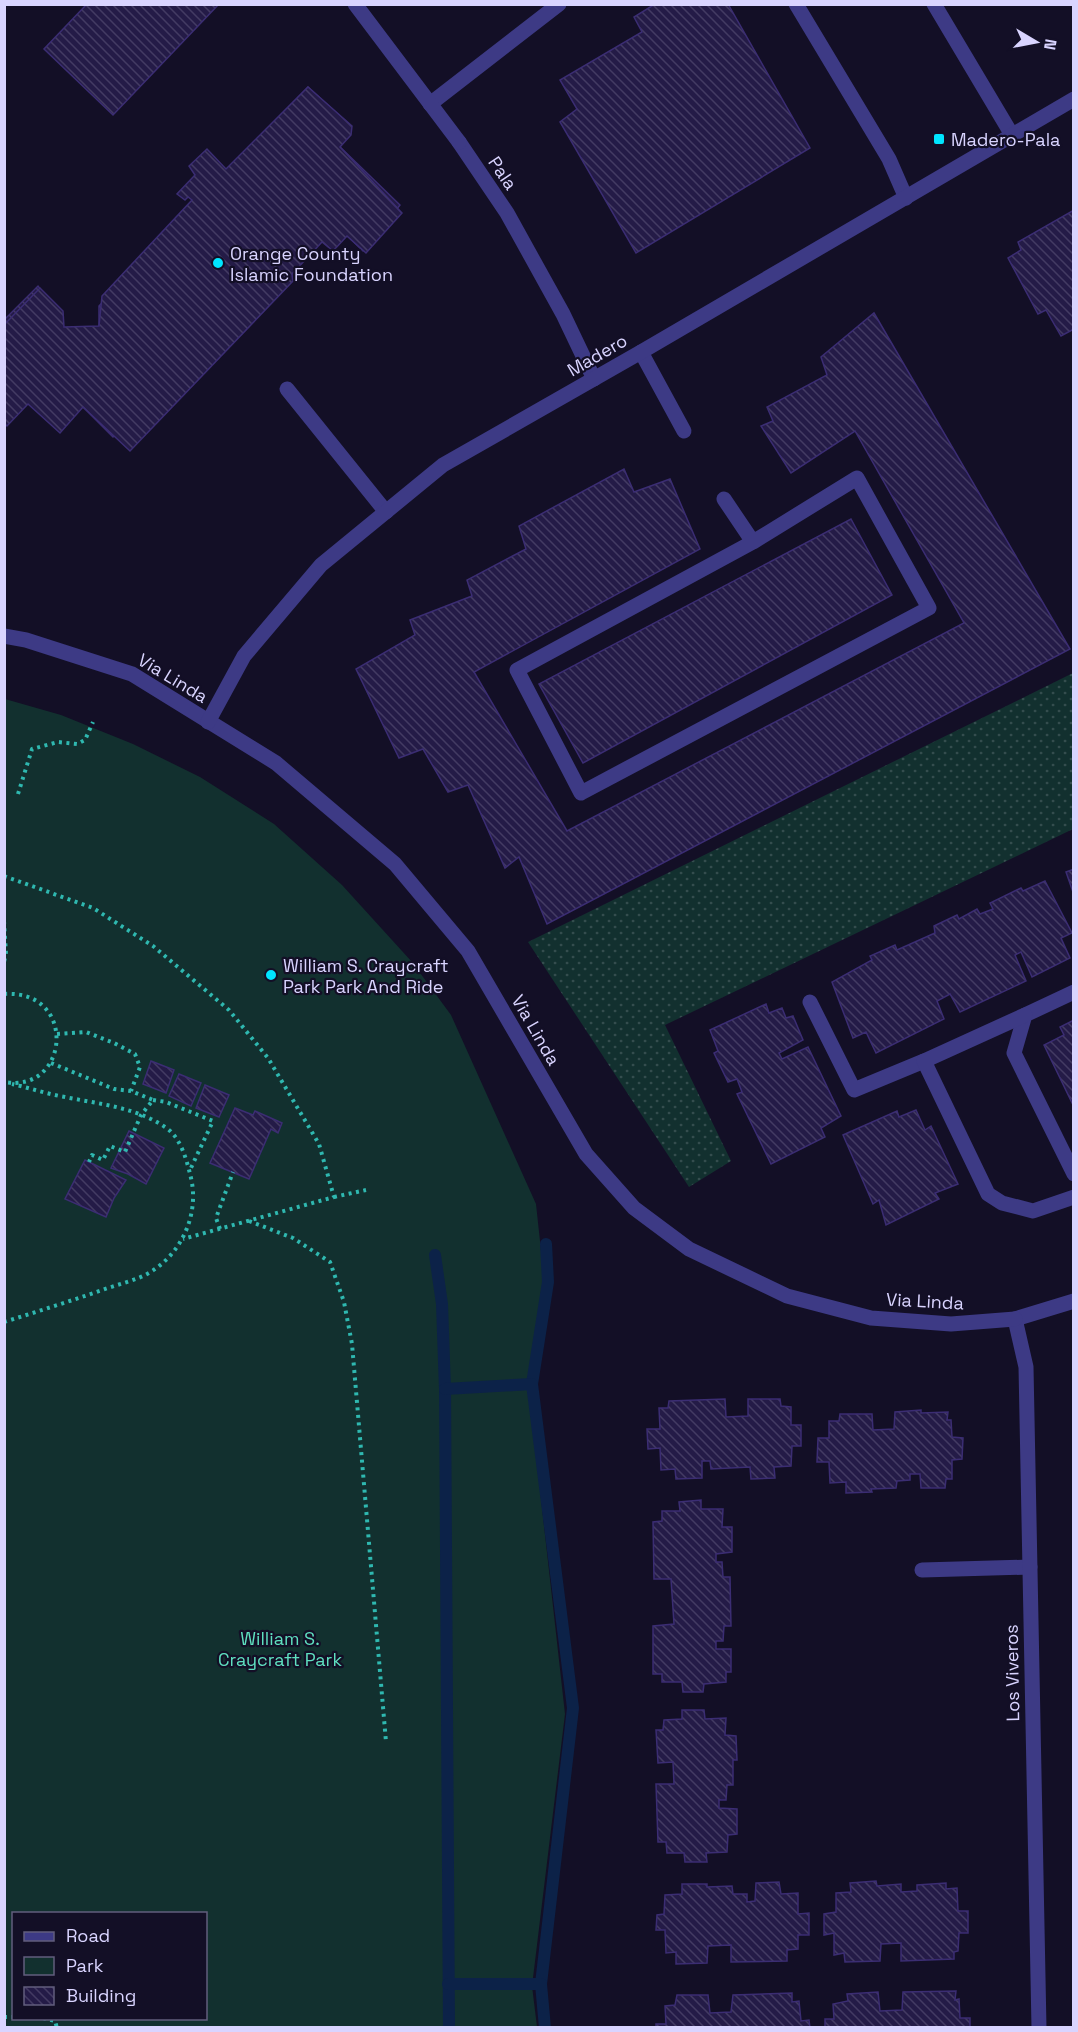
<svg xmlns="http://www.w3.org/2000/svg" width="1078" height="2032" font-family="'Space Grotesk',sans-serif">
	<defs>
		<pattern id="grass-dots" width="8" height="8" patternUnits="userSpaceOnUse" patternTransform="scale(1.5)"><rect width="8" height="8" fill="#12302f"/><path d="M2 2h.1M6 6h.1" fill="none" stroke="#344d4e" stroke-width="1.8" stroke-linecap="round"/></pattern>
		<pattern id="building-back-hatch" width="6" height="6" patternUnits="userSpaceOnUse" patternTransform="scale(1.5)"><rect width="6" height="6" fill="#241b47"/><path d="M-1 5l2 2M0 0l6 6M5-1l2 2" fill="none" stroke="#433b63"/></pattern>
	</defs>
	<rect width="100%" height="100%" fill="#130f26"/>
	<!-- grass -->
	<polygon fill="url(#grass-dots)" points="1073,673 1073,829 665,1025 731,1161 689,1187 528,942"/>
	<!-- green -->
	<path fill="#12302f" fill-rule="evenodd" d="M5 699 61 715 133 744 200 777 274 824 342 885 412 962 451 1015 536 1204 544 1278 528 1382 565 1714 532 1986 537 2027H5ZM14 1914H206V2018H14Z"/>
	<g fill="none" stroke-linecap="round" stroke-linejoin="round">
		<!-- stream -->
		<g stroke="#0c2248" stroke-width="12">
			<polyline points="435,1255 442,1304 445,1389 449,2028"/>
			<polyline points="532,1384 548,1282 546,1244"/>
			<polyline points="445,1389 532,1384 573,1708 541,1984"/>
			<polyline points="448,1984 541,1984 545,2028"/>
		</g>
	</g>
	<!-- building -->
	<g fill="url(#building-back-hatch)" stroke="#3b2d73" stroke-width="1.5">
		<polygon points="87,4 219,4 113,115 44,49"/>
		<polygon points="655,4 728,4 810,148 636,253 560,122 577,109 560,80 642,32 634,17"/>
		<polygon points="308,87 349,124 349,131 338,145 400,205 363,251 340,229 329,241 321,233 287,267 292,274 128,444 116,434 113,437 81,405 58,430 27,400 9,418 4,413 4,320 38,286 60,313 62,331 99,330 99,306 201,196"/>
		<polygon points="308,87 352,126 351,135 340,147 402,213 366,253 347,236 333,251 322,242 292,274 293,281 130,451 83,407 60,433 28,404 7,426 4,423 4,325 40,288 63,311 64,327 99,326 102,296 192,200 188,197 185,200 177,194 195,175 189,166 207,149 226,169"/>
		<polygon points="1074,210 1074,329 1061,336 1046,310 1038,314 1008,258 1021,250 1018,242"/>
		<polygon points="874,313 1070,649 547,924 519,857 505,868 468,785 448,792 423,749 399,758 356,669 415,635 410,620 472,596 467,580 526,549 519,526 624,469 634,492 670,479 700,549 474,672 567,831 964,623 855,431 791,473 761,426 773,421 767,407 827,375 821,357"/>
		<polygon points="851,519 892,595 583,763 539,684"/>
		<polygon points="1074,869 1074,895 1066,872"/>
		<polygon points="1045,881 1072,933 1061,938 1070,958 1032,977 1021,952 1015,955 1026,981 960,1012 950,994 937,1001 944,1019 876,1053 866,1032 853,1038 832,982 872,960 870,956 895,945 897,950 935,933 934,926 957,915 959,919 977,909 980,914 993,909 990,903 1021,888 1023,891"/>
		<polygon points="766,1004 769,1013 782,1008 786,1018 793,1016 803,1040 779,1053 782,1059 808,1047 841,1116 821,1128 825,1137 771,1164 737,1094 742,1092 737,1079 728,1082 714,1053 718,1051 710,1030"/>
		<polygon points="1074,1020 1074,1107 1044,1045 1064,1035 1060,1027"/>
		<polygon points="151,1061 174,1070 166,1093 143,1084"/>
		<polygon points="179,1074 201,1083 191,1106 169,1096"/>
		<polygon points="205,1085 229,1095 219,1117 196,1108"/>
		<polygon points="235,1108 253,1115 255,1111 282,1123 278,1133 271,1129 249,1179 210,1163"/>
		<polygon points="916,1110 925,1130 931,1126 958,1184 935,1193 939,1199 886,1225 879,1200 873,1204 843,1135 897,1111 899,1117"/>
		<polygon points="129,1131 164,1148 146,1184 128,1174 111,1168"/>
		<polygon points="85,1160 126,1180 114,1198 106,1217 65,1199"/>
		<polygon points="725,1399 726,1417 748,1416 748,1399 780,1399 781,1406 791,1407 791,1425 801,1425 801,1446 792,1446 791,1466 774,1467 775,1478 751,1479 750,1467 711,1469 710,1461 702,1461 702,1478 676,1479 675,1469 661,1470 660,1448 648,1449 647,1429 660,1429 659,1408 668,1408 669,1401"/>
		<polygon points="921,1410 921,1413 948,1412 947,1420 951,1420 952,1437 963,1438 962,1459 952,1460 952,1479 946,1479 945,1488 921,1488 920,1474 910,1474 910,1480 897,1481 896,1488 871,1489 872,1492 846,1493 846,1482 830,1483 829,1462 817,1462 818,1438 829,1438 829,1421 839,1421 840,1414 872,1414 873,1430 894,1429 895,1412"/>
		<polygon points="701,1500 701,1509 723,1509 722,1527 732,1527 732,1552 716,1554 716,1562 722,1562 723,1577 730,1577 731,1626 724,1626 723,1641 716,1641 716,1649 731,1649 731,1672 726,1672 726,1682 704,1684 703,1692 683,1692 682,1682 662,1682 662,1674 653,1674 653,1626 674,1624 671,1579 654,1579 653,1522 662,1521 662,1511 680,1511 679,1502"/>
		<polygon points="682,1710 704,1710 705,1719 726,1718 725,1735 736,1736 737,1760 733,1760 733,1785 727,1785 726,1800 719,1800 719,1808 737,1809 737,1834 728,1835 727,1852 706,1853 707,1862 685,1862 684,1853 667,1853 666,1842 658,1842 656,1784 674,1784 673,1762 658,1763 656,1730 663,1730 664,1720 682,1719"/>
		<polygon points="876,1881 877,1886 901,1884 901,1892 917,1891 917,1885 946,1883 946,1889 957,1888 958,1911 968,1911 968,1933 959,1933 958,1951 954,1952 954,1959 901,1961 901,1943 881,1944 880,1961 845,1962 844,1953 834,1955 834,1933 824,1935 824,1914 836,1912 836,1893 851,1892 850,1883"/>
		<polygon points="779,1882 781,1894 798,1893 798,1914 809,1913 809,1935 798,1935 798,1949 787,1950 787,1961 731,1962 731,1945 708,1946 707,1963 676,1964 676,1952 666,1953 665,1930 656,1930 657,1915 664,1914 665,1895 682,1894 682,1884 707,1884 707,1887 732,1886 733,1894 747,1894 747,1902 755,1901 756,1883"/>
		<polygon points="956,1991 955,2000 959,1999 960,2018 970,2018 970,2028 825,2028 825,2019 834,2019 833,2004 848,2001 847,1994 878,1992 880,2011 902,2010 903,1992"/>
		<polygon points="792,1993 792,2002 799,2001 801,2021 809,2020 810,2028 656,2028 656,2024 666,2024 665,2006 675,2005 677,1995 708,1995 710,2013 731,2012 733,1995"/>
	</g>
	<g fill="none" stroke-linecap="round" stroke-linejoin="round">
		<!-- path -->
		<g stroke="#2fb8b0" stroke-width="4" stroke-dasharray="3 4.5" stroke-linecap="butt">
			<polyline points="18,794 32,749 58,742 77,744 85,740 93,722"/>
			<polyline points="4,840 4,846"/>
			<polyline points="4,876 93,908 153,946 229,1010 268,1058 319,1144 334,1197 183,1239"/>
			<polyline points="4,921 6,954 4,962"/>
			<path d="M4 994C78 989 70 1094 4 1082"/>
			<polyline points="57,1034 86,1032 114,1043 135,1054 140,1067 131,1091"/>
			<polyline points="51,1063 114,1089 131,1091 153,1100 141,1115 125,1152 110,1146 103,1160 92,1155 89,1162"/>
			<polyline points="153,1100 166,1102 213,1121 190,1170"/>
			<polyline points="334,1197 366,1190"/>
			<polyline points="249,1221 293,1238 330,1262 344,1302 352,1344 386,1742"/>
			<polyline points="220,1229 216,1218 233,1172"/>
			<path d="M4 1322C39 1311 74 1300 108 1288 120 1284 132 1281 143 1276 179 1259 200 1217 191 1178 187 1161 181 1137 165 1127 135 1107 99 1104 65 1097 47 1094 30 1088 12 1084"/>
			<polyline points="4,2017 14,2017"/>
			<polyline points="43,2018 55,2021 57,2028"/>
		</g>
		<!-- service -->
		<g stroke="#3d3a85" stroke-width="15">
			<polyline points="796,4 889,159 906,198"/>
			<polyline points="934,4 1012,135"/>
			<polyline points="430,104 559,4"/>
			<polyline points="641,352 684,431"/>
			<polyline points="287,389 386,512"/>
			<polyline points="724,499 753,542 517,670 581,793 929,608 857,478 753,542"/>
			<polyline points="922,1570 1030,1567"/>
		</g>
		<!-- minor -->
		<g stroke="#3d3a85" stroke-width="15">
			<polyline points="459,142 507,213 563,314 594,379"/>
			<polyline points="1074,992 1025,1015 1014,1053 1074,1174"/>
			<polyline points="810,1002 854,1090 924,1061"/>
			<polyline points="1025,1015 924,1061 988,1194 1002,1203 1033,1211 1074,1197"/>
			<polyline points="1039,2028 1026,1367 1015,1319 1074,1301"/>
		</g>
		<!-- tertiary -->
		<g stroke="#3d3a85" stroke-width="15">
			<polyline points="355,4 459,142"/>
			<polyline points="4,636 26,640 132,674 276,763 395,864 468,951 586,1154 634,1208 689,1249 787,1296 871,1318 951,1324 1015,1319"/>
			<polyline points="208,722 244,656 321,565 443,465 641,352 1074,99"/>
		</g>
	</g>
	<!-- markers -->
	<g fill="#00e5ff" stroke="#130f26" stroke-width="2">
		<rect x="933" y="133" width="12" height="12" rx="3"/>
		<circle cx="218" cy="263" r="6"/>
		<circle cx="271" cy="975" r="6"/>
	</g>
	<g text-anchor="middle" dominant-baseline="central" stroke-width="4.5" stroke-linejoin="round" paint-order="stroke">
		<!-- poi labels -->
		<g font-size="18" fill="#d9d4ff" stroke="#130f26" text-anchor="start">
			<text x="951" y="139">Madero-Pala</text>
			<text x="230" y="253">Orange County<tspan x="230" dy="21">Islamic Foundation</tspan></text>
			<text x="283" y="965">William S. Craycraft<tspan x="283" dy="21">Park Park And Ride</tspan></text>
		</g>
		<!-- street labels -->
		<g font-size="18" fill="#d9d4ff" stroke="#130f26">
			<text transform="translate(503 173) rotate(56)">Pala</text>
			<text transform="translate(597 355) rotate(-30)">Madero</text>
			<text transform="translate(173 678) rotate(31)">Via Linda</text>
			<text transform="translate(536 1030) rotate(60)">Via Linda</text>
			<text transform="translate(925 1301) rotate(3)">Via Linda</text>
			<text transform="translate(1012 1673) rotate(-91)">Los Viveros</text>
		</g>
		<!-- park labels -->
		<g font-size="18" fill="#5fe0c0" stroke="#130f26">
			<text x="280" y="1638">William S.<tspan x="280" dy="21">Craycraft Park</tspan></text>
		</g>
	</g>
	<!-- border -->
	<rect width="1078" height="2032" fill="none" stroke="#d9d4ff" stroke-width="12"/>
	<!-- legend -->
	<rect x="12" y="1912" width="195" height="108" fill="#130f26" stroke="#625e7d" stroke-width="1.5"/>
	<rect x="24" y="1932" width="30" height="9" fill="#3d3a85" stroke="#625e7d" stroke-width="1.5"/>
	<text x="66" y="1942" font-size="18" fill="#d9d4ff">Road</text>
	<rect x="24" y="1957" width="30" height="18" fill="#12302f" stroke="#625e7d" stroke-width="1.5"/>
	<text x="66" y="1972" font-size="18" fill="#d9d4ff">Park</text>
	<rect x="24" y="1987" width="30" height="18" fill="url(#building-back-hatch)" stroke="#625e7d" stroke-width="1.5"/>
	<text x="66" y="2002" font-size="18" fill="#d9d4ff">Building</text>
	<!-- north arrow -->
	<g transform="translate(1036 42) rotate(100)" stroke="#130f26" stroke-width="4.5" paint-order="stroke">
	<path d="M0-4.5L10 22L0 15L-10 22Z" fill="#d9d4ff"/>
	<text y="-9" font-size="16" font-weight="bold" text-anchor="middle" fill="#d9d4ff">N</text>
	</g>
</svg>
